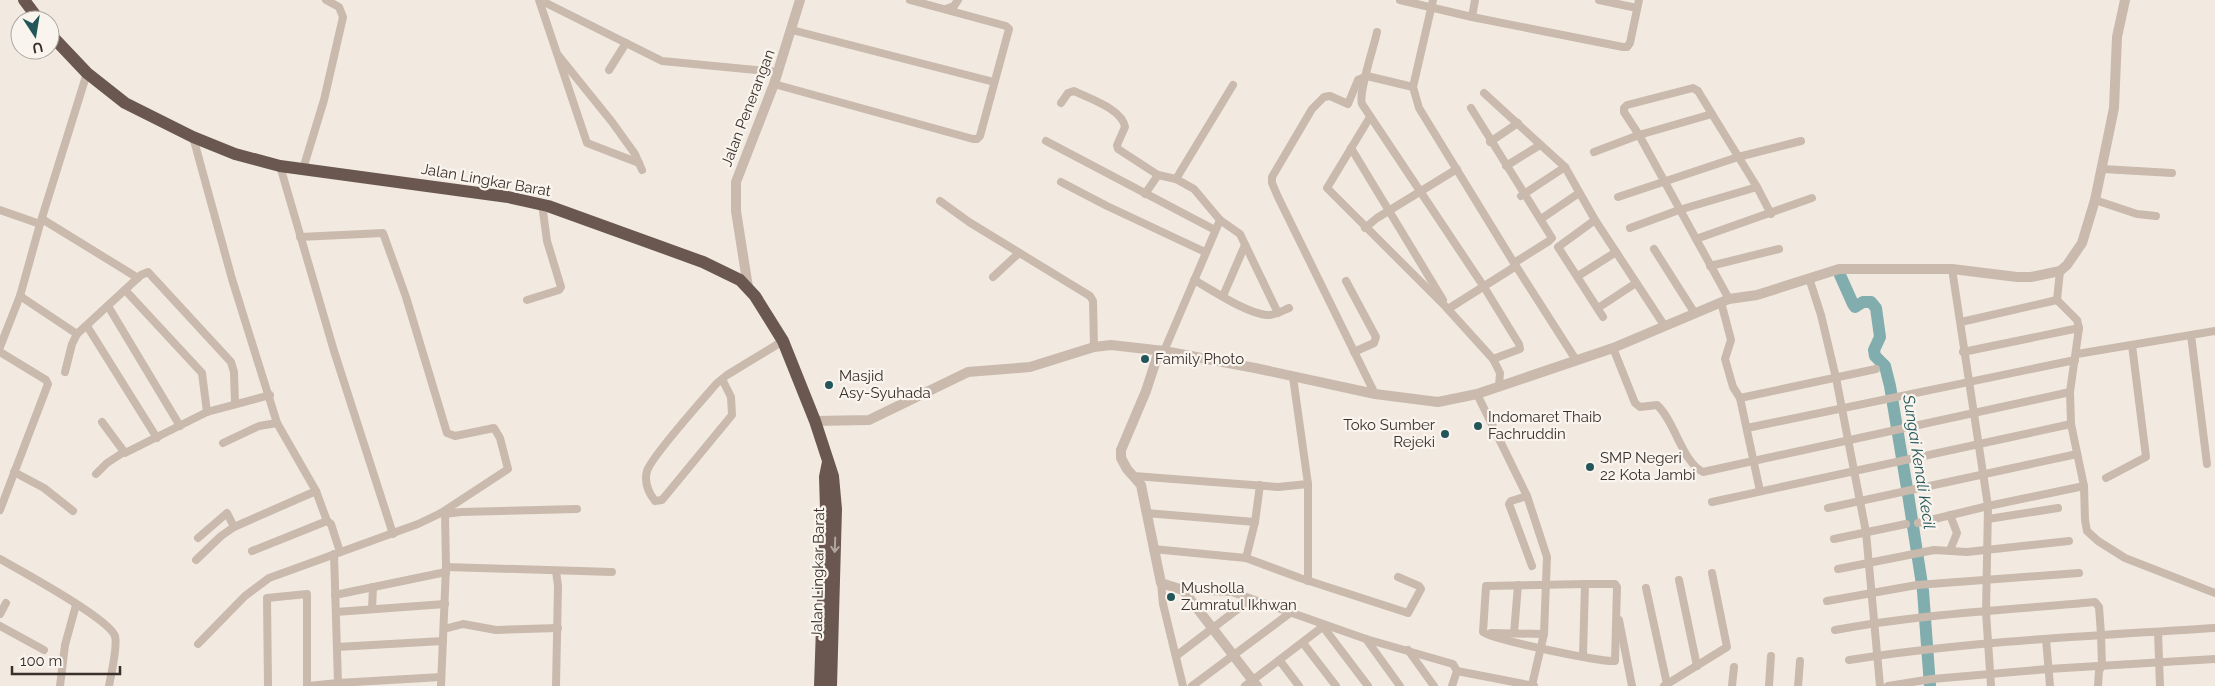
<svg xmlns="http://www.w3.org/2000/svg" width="2215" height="686" font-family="Raleway,sans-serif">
	<rect width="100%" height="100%" fill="#f2eae1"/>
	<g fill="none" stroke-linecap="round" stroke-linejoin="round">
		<!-- river -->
		<polyline stroke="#81adae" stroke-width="12" points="1840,275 1853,304 1855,307 1863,302 1871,302 1876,308 1880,337 1874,350 1875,356 1885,366 1890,386 1908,494 1923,591 1930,686"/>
		<!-- minor -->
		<g stroke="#cabaad" stroke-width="8">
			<polyline points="539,0 587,143 639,163"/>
			<polyline points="540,0 662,61 778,72"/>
			<polyline points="1400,0 1472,17 1623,47 1627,47 1630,43 1639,0"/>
			<polyline points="1433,0 1413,87 1419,108 1514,263 1576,360"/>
			<polyline points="1599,0 1637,8"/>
			<polyline points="946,9 954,6 958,0"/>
			<polyline points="1472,17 1475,0"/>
			<polyline points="792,30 994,82"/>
			<path d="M1377 32C1374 47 1358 93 1362 104L1484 287 1519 344 1520 349 1493 359"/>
			<polyline points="558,55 612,122 635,154 642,170"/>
			<polyline points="609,70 626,43"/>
			<polyline points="774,84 973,139 977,139 980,136 1009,29 1006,26 910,0"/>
			<polyline points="1484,93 1565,167 1595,220 1664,325"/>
			<path d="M1061 103 1068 93 1074 91C1090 99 1122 109 1125 127L1117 145 1118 149 1158 175 1176 179 1194 189 1220 220"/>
			<polyline points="1471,108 1552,238 1549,241 1514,263"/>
			<polyline points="1712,114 1698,91 1693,88 1627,105 1624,108 1624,112 1639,135 1729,299"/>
			<polyline points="1370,117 1327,188 1445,306 1493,359 1500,373 1499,386"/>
			<polyline points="193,137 232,279 277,423 316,491 327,521"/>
			<polyline points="1046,141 1215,230"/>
			<polyline points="1490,142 1518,123"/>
			<polyline points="1351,148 1443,300"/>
			<polyline points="1594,152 1639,135 1712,114 1757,187"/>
			<polyline points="280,166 334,351 393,534"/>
			<polyline points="1506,166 1540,145"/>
			<polyline points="303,169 324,100 343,17 339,7 326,0"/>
			<polyline points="2103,169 2172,173"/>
			<polyline points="1176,179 1233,85"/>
			<polyline points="1061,182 1107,206 1205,252"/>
			<polyline points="1145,194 1158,175"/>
			<polyline points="1521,196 1565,167"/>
			<polyline points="1618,197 1738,157 1801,141"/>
			<polyline points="2095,200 2137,214 2156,216"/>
			<polyline points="940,201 969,222 1090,296 1093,301 1094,347"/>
			<polyline points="0,210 40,224"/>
			<polyline points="42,219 138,278"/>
			<polyline points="1541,219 1579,193"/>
			<polyline points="1595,220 1558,247 1603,317"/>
			<polyline points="1365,228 1377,218 1457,169"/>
			<polyline points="1630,228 1679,210 1757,187 1771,214"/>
			<polyline points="1696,239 1812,198"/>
			<polyline points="1654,249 1694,312"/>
			<polyline points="1710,266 1779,249"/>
			<polyline points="1952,269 1988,506 1986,612 1991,686"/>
			<polyline points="2060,271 2057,300 2077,320 2079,328 2070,392 2071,424 2084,486 2085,520 2087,531 2098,541 2125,558 2215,593"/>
			<polyline points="1578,276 1616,252"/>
			<polyline points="993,277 1019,253"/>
			<polyline points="1809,278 1821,315 1836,378 1866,532 1880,686"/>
			<path d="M1194 280C1214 291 1244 312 1266 315 1274 316 1282 311 1289 308"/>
			<polyline points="1346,281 1376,337 1374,343 1354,352"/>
			<polyline points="125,290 202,373 207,412"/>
			<polyline points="20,296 77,334 72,344 65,372"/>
			<polyline points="1223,296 1245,245"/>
			<polyline points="527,300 559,290 561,287 547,241 542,204"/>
			<polyline points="1721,302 1731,340 1725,359 1733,387 1740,398 1760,491"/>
			<polyline points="108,306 180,426"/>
			<polyline points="1598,308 1636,283"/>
			<polyline points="1448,309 1516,266"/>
			<polyline points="1961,322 2057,300"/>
			<polyline points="87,326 157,438"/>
			<polyline points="77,334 141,275 148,272 231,362 234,372 235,403"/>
			<polyline points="2191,335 2207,464"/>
			<polyline points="0,347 20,296 40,224 87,73"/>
			<path d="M1613 348 1635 403 1640 407 1657 405C1675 421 1682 462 1703 472L2070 392"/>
			<polyline points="1164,351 1220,220 1240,234 1278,313"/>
			<polyline points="0,352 46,380 48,384 0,510"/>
			<polyline points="1963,352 2079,328"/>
			<polyline points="2077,354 2215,331"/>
			<polyline points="1293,377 1308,484 1308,581"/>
			<path d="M722 379 731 397 732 415 662 500 655 501C648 492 644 482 647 471 651 457 704 398 717 383L727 375 783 341"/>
			<polyline points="1375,394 1278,197 1272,183 1272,177 1312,109 1324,97 1330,96 1348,104 1358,80 1367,76 1413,87"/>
			<polyline points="1477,394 1527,496 1547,557 1544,634 1532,685"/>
			<polyline points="1740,398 1876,369"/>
			<polyline points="102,422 125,453 207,412 270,395"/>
			<polyline points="1747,428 2075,360"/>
			<polyline points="223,443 259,426 277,423"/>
			<polyline points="14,472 44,488 73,511"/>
			<polyline points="96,474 107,463 124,452"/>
			<polyline points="1134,476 1278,487 1308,484"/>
			<polyline points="2106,478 2146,457 2132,345"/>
			<polyline points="1527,496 1511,501 1509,504 1532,566"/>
			<polyline points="1712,502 2071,424"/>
			<polyline points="1828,508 2077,454"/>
			<polyline points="441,513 445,514 446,567 441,686"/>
			<polyline points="1146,513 1255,522"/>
			<polyline points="445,514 461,512 577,509"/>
			<polyline points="1950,515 1957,533 1950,550"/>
			<polyline points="1988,519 2058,508"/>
			<polyline points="1918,523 1988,506 2084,486"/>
			<polyline points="198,538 227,513 234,527"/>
			<polyline points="1834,539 1906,524"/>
			<polyline points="1153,549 1246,558 1300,578 1408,613 1421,589 1419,586 1398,577"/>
			<polyline points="252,551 327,521 331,524 340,552"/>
			<polyline points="1246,558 1255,522 1260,485"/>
			<path d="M0 559C21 571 108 618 115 636 118 647 111 674 109 686"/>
			<polyline points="196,560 221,536 234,527 316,491"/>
			<polyline points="446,567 612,572"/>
			<polyline points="1838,569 1934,550 1967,552 2069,541"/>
			<polyline points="1679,580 1697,666"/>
			<polyline points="1161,583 1163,604 1183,686"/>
			<path d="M1585 584H1615L1617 587 1615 661C1600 662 1489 639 1483 632L1486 586Z"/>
			<polyline points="1646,588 1667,684"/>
			<polyline points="1183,590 1232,592 1366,639 1453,664 1457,671 1452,686"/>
			<polyline points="335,595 446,572"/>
			<polyline points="1827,601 1917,585 2079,573"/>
			<polyline points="372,609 373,587"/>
			<polyline points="336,612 445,604"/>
			<polyline points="0,614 6,603"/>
			<polyline points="1619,620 1632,686"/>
			<polyline points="0,626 44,650"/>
			<polyline points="1324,628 1368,686"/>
			<polyline points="444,629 463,624 496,630 558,628"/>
			<path d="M1835 630C1920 614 2008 610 2095 602L2099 607 2101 634 2102 666 2099 671 2098 686"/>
			<polyline points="2158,632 2160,686"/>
			<polyline points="1491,633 1544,634"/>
			<polyline points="1514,633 1518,585"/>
			<polyline points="1366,639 1400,686"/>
			<polyline points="2046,639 2050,686"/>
			<polyline points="1303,643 1336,686"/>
			<polyline points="198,644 245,596 269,578 418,524 441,513 508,469 500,438 494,428 455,436 447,433 406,297 383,233 300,237"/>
			<polyline points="337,647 443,641"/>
			<polyline points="1408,650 1434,686"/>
			<polyline points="1583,655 1585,584"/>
			<polyline points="1176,656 1251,599"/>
			<path d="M1849 660C1970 641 2093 636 2215 628"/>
			<polyline points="1280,661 1299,686"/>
			<polyline points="1457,671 1534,686"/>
			<polyline points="338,683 441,677"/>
			<polyline points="60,686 65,645 76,605"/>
			<polyline points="268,686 267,598 307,594 307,686"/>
			<polyline points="308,686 338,683 334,554"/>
			<polyline points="556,686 558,586 556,571"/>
			<polyline points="1192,686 1290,613"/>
			<polyline points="1245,686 1325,625"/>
			<polyline points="1664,686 1727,647 1712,573"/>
			<polyline points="1732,686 1734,667"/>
			<polyline points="1769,686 1771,656"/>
			<polyline points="1798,686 1800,661"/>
			<polyline points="1888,686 1932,679 2048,669 2215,659"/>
		</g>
		<!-- tertiary -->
		<g stroke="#cabaad" stroke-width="10">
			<polyline points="748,287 736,211 736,182 774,84 800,0"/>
			<polyline points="1159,351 1146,391 1121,450 1121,458 1127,469 1141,485 1161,583 1183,590 1257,686"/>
			<polyline points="815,421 869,420 968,372 1030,367 1094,347 1111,345 1164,351 1255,368 1375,394 1438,402 1477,394 1613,348 1729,299 1757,295 1839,269 1952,269 2017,277 2031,277 2060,271 2067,265 2082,243 2095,200 2114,108 2117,37 2125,0"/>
		</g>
		<!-- trunk -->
		<g stroke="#6a5850" stroke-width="12">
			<polyline points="24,0 39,20"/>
			<polyline points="50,34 87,73 125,103 193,137 235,154 280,166 508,197 548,206 703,262 740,280 755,296 783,341 815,421 833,476 836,509 831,686"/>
			<polyline points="820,686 826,509 825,477 828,462"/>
		</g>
	</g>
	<!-- one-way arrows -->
	<defs><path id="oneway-shaft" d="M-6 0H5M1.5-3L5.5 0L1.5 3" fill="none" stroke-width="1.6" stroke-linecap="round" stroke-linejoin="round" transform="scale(1.25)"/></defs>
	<use stroke="#b2a69f" href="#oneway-shaft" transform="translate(835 545) rotate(92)"/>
	<!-- markers -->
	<g fill="#225659" stroke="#faf4ee" stroke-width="2">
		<circle cx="1145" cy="359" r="5"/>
		<circle cx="829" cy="385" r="5"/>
		<circle cx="1478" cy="426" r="5"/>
		<circle cx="1445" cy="434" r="5"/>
		<circle cx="1590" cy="467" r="5"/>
		<circle cx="1171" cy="597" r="5"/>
	</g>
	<g text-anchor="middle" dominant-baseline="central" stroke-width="4.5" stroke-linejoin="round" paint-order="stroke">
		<!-- street labels -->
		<g font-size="15" fill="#39302b" stroke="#faf4ee">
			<text transform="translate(748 108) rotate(-69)">Jalan Penerangan</text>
			<text transform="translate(486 180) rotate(10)">Jalan Lingkar Barat</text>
			<text transform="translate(818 573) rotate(-89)">Jalan Lingkar Barat</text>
		</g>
		<!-- poi labels -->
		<g font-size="15" fill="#39302b" stroke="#faf4ee" text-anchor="start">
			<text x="1155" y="359">Family Photo</text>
			<text x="839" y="376">Masjid<tspan x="839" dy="17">Asy-Syuhada</tspan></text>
			<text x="1488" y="417">Indomaret Thaib<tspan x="1488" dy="17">Fachruddin</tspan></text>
			<text x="1435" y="425" text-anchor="end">Toko Sumber<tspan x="1435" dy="17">Rejeki</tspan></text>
			<text x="1600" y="458">SMP Negeri<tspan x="1600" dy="17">22 Kota Jambi</tspan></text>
			<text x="1181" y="588">Musholla<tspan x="1181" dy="17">Zumratul Ikhwan</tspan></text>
		</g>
		<!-- water labels -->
		<g font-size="16" font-style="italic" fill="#225659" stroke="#faf4ee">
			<text transform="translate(1919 462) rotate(81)">Sungai Kenali Kecil</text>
		</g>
	</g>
	<!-- north arrow -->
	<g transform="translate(35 35) rotate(168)"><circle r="24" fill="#faf4ee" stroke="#ada6a0"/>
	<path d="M0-4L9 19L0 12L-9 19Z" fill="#225659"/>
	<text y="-8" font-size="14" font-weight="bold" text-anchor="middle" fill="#39302b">U</text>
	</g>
	<!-- scale -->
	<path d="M12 666v8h108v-8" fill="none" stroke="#39302b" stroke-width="2.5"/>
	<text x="20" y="666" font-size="15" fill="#39302b" stroke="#faf4ee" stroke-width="4" paint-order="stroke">100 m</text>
</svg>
